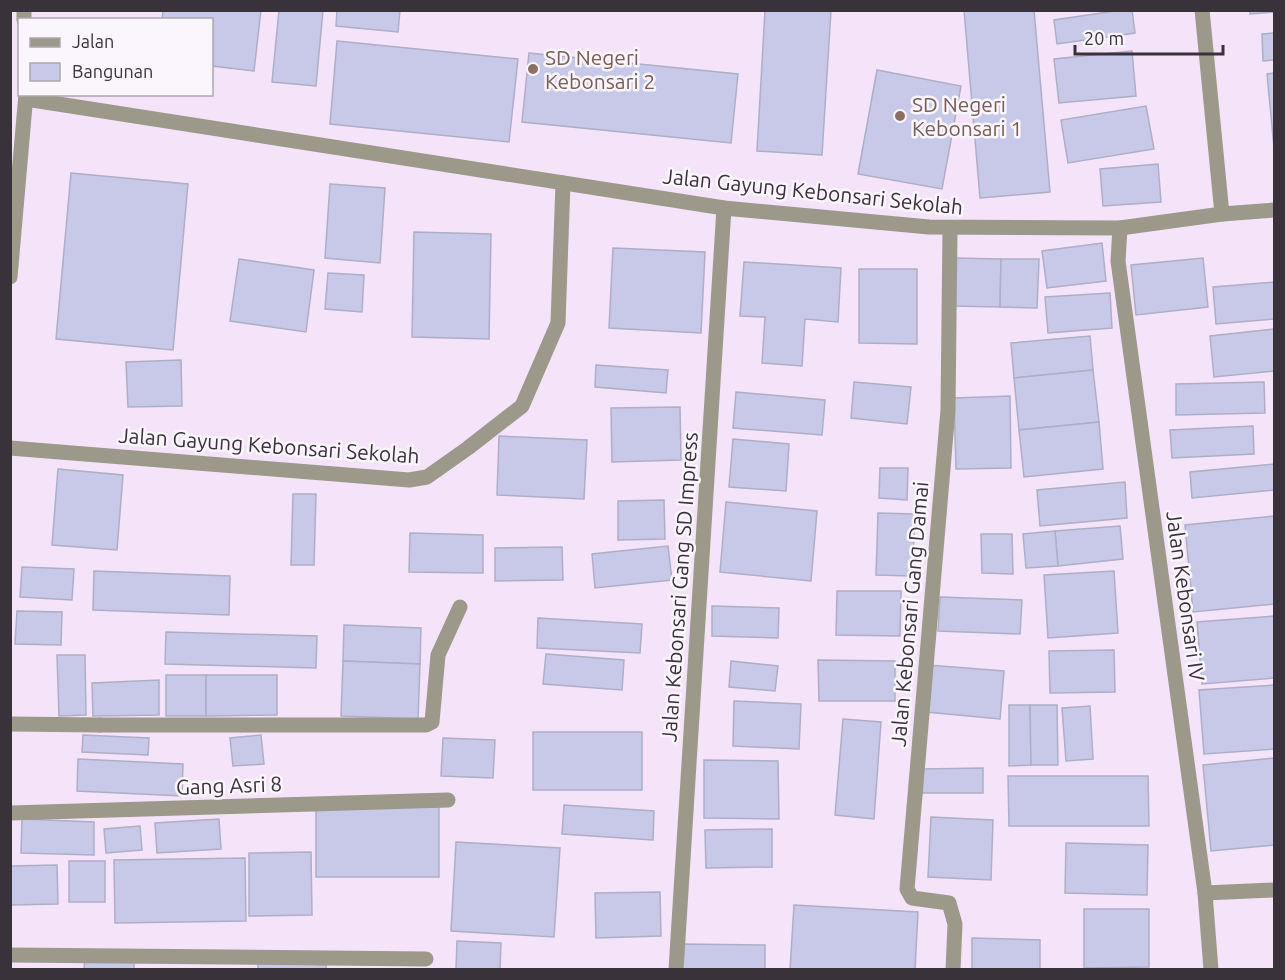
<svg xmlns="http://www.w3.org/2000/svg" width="1285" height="980" font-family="Ubuntu,sans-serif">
	<rect width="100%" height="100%" fill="#f4e3f9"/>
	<!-- building -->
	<g fill="#c8c9e9" stroke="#aeaec6" stroke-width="1.5">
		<polygon points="163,10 261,10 254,71 212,66 212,20 162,20"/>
		<polygon points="279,10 323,10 316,86 272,82"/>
		<polygon points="337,10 400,10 398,32 336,26"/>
		<polygon points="765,10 831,10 822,155 757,151"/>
		<polygon points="964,10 1034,10 1050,192 980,198"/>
		<polygon points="1122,10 1132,10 1135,33 1057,44 1054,20"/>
		<polygon points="1250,10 1274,10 1274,12 1250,14"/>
		<polygon points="1274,33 1274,60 1263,61 1262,34"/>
		<polygon points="337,41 518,59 509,142 330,124"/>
		<polygon points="1132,51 1136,96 1059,103 1054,59"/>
		<polygon points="529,53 738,74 731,143 522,122"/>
		<polygon points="877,70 961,86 942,189 858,174"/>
		<polygon points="1274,73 1274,148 1267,74"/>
		<polygon points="1146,106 1154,149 1068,163 1061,120"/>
		<polygon points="1158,164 1161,202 1103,206 1100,169"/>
		<polygon points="71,173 188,184 173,350 56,339"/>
		<polygon points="330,184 385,188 380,263 325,258"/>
		<polygon points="414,232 491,234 489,339 412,337"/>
		<polygon points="1102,243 1106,281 1047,288 1042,251"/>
		<polygon points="613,248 705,252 701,333 609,328"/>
		<polygon points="954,258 1001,259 1000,307 952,306"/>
		<polygon points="1203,258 1208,307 1136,315 1131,265"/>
		<polygon points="239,259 314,270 306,332 230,321"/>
		<polygon points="1001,259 1039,259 1037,308 1000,307"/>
		<polygon points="744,262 841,268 838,322 805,319 802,366 762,363 765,317 740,316"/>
		<polygon points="859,269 917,269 917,344 859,343"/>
		<polygon points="328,273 364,275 362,312 325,309"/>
		<polygon points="1274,282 1274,319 1216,324 1213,287"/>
		<polygon points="1110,293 1112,328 1048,333 1045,297"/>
		<polygon points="1274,329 1274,371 1214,377 1210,336"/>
		<polygon points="1090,336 1093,370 1014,378 1011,343"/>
		<polygon points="181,360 182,406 128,407 126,362"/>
		<polygon points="596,365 668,370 666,393 595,387"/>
		<polygon points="1093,370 1099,422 1019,430 1014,378"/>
		<polygon points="854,382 911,387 907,424 851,418"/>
		<polygon points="1264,382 1265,413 1176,415 1176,384"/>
		<polygon points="736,392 825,400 822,435 733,428"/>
		<polygon points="1010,396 1011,468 956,469 954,398"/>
		<polygon points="680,407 681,460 612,462 611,408"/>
		<polygon points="1099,422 1103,469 1024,477 1019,430"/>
		<polygon points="1253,426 1254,454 1172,458 1170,430"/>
		<polygon points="499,436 587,440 584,499 497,495"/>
		<polygon points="733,439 789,444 786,491 729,487"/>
		<polygon points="1274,464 1274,490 1192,498 1190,472"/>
		<polygon points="880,468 908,468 907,500 879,498"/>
		<polygon points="58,469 123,475 117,550 52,545"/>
		<polygon points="1125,482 1127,518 1040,526 1037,490"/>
		<polygon points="293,494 316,494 314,565 291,565"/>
		<polygon points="664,500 665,539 618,540 618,501"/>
		<polygon points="726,502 817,511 811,581 720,572"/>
		<polygon points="878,513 915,514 912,576 876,575"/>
		<polygon points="1274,516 1274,604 1193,612 1185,525"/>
		<polygon points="1120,526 1123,559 1058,566 1055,531"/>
		<polygon points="1055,531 1058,566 1026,568 1023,534"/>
		<polygon points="410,533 483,535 483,573 409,572"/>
		<polygon points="981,534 1012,534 1013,574 982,573"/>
		<polygon points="668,546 672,580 595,588 592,554"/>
		<polygon points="562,547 563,580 495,581 495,548"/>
		<polygon points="22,567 74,569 72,600 20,597"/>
		<polygon points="94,571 230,576 229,615 93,610"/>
		<polygon points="1114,571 1118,633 1048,638 1044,575"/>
		<polygon points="837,591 901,591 900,636 836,635"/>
		<polygon points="940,597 1022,600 1020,634 938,631"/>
		<polygon points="712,606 779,608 778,638 712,636"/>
		<polygon points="17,611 62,612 61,645 15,644"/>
		<polygon points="1274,616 1274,678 1202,684 1197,622"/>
		<polygon points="538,618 642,624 640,653 537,648"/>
		<polygon points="344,625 421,628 420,664 343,661"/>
		<polygon points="166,632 317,636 316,668 165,664"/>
		<polygon points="1114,650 1115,692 1050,693 1049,651"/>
		<polygon points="546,654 624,660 622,690 543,684"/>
		<polygon points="57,655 85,655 86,715 59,716"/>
		<polygon points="818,660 895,661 895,701 819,701"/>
		<polygon points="343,661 420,664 418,719 341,716"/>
		<polygon points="731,661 778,666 775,691 729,687"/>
		<polygon points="928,665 1004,671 1000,719 926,712"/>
		<rect x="166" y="675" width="40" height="41"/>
		<polygon points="206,675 277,675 277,715 206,716"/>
		<polygon points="159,680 159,715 93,716 92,683"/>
		<polygon points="1274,685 1274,749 1204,754 1199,690"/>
		<polygon points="734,701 801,704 799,749 733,746"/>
		<polygon points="1009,705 1030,705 1031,765 1009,766"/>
		<polygon points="1030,705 1057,705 1058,765 1031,765"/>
		<polygon points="1090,706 1093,759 1066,761 1062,708"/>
		<polygon points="843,719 881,722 874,819 835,815"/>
		<rect x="533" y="732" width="109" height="58"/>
		<polygon points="83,735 149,738 148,755 82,752"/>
		<polygon points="261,735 264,764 233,766 230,738"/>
		<polygon points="443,738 495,740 493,778 441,776"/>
		<polygon points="1274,758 1274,845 1211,851 1203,765"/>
		<polygon points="78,759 183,764 182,796 77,791"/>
		<polygon points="704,760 778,761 779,819 704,818"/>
		<polygon points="983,768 983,793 922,793 922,769"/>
		<polygon points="1008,776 1148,776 1149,826 1009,826"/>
		<polygon points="564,805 654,811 653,840 562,834"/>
		<rect x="316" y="807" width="123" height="70"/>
		<polygon points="931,817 993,820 991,880 928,877"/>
		<polygon points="22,819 94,822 94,855 21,853"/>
		<polygon points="219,819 221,849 157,853 155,823"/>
		<polygon points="140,826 142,850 106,853 104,829"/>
		<polygon points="772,829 772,867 706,868 705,830"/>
		<polygon points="456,842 560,848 554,937 451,931"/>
		<polygon points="1066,843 1148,845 1147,895 1065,893"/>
		<polygon points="311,852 312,915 249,916 249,853"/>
		<polygon points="245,858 246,921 115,923 114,860"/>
		<rect x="69" y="861" width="36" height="41"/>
		<polygon points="57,865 58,904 10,905 10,866"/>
		<polygon points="660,892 661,936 596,938 595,893"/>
		<polygon points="794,905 918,912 915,970 790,970"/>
		<polygon points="1084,909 1149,909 1149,967 1084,968"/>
		<polygon points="972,938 1040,940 1040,970 972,970"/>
		<polygon points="457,941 501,943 500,970 456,970"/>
		<polygon points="682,944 765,945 765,970 682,970"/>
		<polygon points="85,959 134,961 134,970 84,970"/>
		<polygon points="258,961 326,965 326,970 258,970"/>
	</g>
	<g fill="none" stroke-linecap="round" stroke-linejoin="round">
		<!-- service -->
		<g stroke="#9c988a" stroke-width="15">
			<polyline points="100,725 426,725 432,722 438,655 460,607"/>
			<polyline points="10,955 426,959"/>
		</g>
		<!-- minor -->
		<g stroke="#9c988a" stroke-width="15">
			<polyline points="1202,10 1222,214"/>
			<polyline points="26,99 724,208 929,227 1120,228 1222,214 1274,210"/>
			<polyline points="950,228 948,410 907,889 912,898 949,903 955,924 953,970"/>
			<polyline points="1120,228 1118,261 1205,893 1211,970"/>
			<polyline points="10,448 409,480 427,477 468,448 522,406 558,323 563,183"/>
			<polyline points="10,724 100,725"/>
			<polyline points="10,813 448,800"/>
			<polyline points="1205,893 1274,890"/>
			<polyline points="676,970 724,208"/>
		</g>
		<!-- tertiary -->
		<g stroke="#9c988a" stroke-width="15">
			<polyline points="24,10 24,20"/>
			<polyline points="10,277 26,94"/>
		</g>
	</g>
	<!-- markers -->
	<g fill="#8d6e63" stroke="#fbf5fd" stroke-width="2">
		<circle cx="533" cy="69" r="6"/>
		<circle cx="900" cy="116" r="6"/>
	</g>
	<g text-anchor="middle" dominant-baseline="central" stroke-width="5" stroke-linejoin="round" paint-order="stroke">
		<!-- education labels -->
		<g font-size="21" fill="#785e54" stroke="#fbf5fd" text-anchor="start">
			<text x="545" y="57">SD Negeri<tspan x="545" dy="24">Kebonsari 2</tspan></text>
			<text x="912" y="104">SD Negeri<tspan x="912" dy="24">Kebonsari 1</tspan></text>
		</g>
		<!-- street labels -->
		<g font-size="21" fill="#39323b" stroke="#fbf5fd">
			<text transform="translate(813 191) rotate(6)">Jalan Gayung Kebonsari Sekolah</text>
			<text transform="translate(269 445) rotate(4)">Jalan Gayung Kebonsari Sekolah</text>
			<text transform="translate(679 587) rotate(-86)">Jalan Kebonsari Gang SD Impress</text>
			<text transform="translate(1186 596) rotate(82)">Jalan Kebonsari IV</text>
			<text transform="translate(909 614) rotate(-85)">Jalan Kebonsari Gang Damai</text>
			<text transform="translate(229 785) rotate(-2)">Gang Asri 8</text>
		</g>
	</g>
	<!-- border -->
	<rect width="1285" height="980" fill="none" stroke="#39323b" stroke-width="24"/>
	<!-- legend -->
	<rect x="18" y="18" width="195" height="78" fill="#fbf5fd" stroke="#ada7af" stroke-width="1.5"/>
	<rect x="30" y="38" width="30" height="9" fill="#9c988a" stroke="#ada7af" stroke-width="1.5"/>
	<text x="72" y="48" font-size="18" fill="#39323b">Jalan</text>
	<rect x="30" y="63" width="30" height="18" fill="#c8c9e9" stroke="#ada7af" stroke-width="1.5"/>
	<text x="72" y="78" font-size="18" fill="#39323b">Bangunan</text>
	<!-- scale -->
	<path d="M1075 45v9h148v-9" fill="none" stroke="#39323b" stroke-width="3"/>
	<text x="1084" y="45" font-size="18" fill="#39323b" stroke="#fbf5fd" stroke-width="4.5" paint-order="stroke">20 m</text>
</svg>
